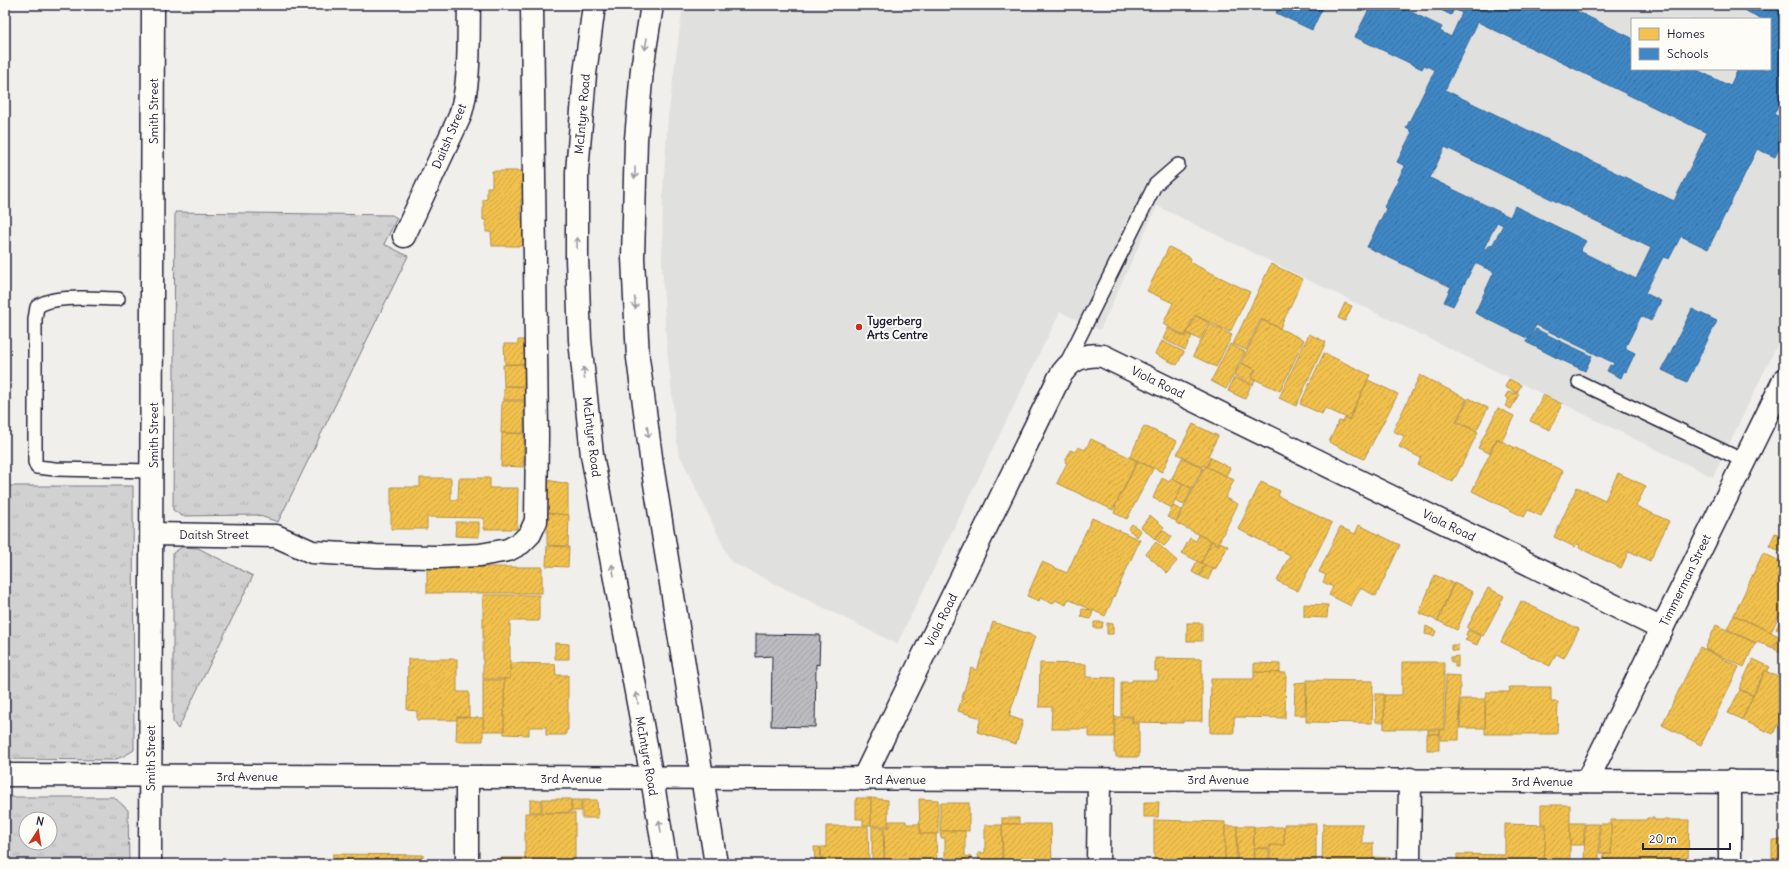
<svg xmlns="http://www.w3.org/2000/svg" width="1789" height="869" font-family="Delius,sans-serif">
	<defs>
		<pattern id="grass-tufts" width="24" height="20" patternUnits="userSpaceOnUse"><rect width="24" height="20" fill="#d2d1d1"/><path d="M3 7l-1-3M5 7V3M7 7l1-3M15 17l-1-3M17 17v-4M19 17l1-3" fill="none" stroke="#b4b3b4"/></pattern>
		<pattern id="homes-hatch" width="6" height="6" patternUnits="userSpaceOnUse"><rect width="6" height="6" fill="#f2c14e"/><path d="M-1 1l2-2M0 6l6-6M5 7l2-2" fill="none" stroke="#cfa645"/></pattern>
		<pattern id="schools-hatch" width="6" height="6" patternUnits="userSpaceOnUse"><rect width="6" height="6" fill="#3f88c5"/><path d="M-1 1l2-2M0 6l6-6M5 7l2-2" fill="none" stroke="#346fa1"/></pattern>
		<pattern id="building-hatch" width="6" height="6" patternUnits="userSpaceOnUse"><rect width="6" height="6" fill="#bcbcc0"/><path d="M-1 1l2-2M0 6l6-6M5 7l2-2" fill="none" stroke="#a1a1a6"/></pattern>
	</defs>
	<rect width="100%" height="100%" fill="#f0efec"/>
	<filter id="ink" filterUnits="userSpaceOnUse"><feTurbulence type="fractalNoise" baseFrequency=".025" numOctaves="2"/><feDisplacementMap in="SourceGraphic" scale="8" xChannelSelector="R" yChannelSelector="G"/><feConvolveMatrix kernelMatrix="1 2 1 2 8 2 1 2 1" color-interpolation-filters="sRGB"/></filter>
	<g filter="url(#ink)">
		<!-- built -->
		<path fill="#e0e0df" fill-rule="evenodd" d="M683 5H1784V338L1781 337 1713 477 1157 206 1100 330 1060 312 897 644 731 562 678 451 666 339 662 265 663 190 668 117ZM1632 19H1770V69H1632Z"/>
		<!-- grass -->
		<g fill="url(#grass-tufts)" stroke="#7a7a86" fill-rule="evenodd">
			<polygon points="175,212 392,215 397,218 384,244 408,256 278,522 257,515 182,516 173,510"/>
			<polygon points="5,486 133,486 134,750 124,756 113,760 5,759"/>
			<polygon points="182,547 198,548 253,576 178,729 173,722 173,553"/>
			<path d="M5 797H114L128 810 129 864H5ZM26 819H50V843H26Z"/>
		</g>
		<!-- homes -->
		<g fill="url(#homes-hatch)" stroke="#b49148">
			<polygon points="492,171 527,171 527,200 521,200 521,220 526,220 526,246 492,246 491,232 486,232 486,220 483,220 483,200 487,199 487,187 492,187"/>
			<polygon points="1169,247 1191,258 1189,262 1250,292 1230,332 1195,315 1185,336 1163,324 1173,303 1147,291"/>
			<polygon points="1271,264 1303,279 1280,328 1261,319 1246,350 1233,344"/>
			<polygon points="1345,303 1352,306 1345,321 1338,318"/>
			<polygon points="1196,316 1209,323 1200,340 1187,333"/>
			<polygon points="1262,320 1304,340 1280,391 1252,378 1256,370 1241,363"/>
			<polygon points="1210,324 1232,335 1216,367 1193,356"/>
			<polygon points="1168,328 1185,337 1187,334 1192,336 1185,350 1163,339"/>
			<polygon points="1309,334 1326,342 1296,406 1279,398"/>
			<polygon points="518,340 526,340 526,364 505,364 504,344 518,344"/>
			<polygon points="1162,341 1184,352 1177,365 1155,354"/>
			<polygon points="1230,344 1245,352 1226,389 1211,381"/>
			<polygon points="1324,353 1370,375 1349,419 1325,408 1322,414 1300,404"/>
			<polygon points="1241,363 1255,370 1251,378 1255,380 1253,385 1234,375"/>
			<polygon points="525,364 525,386 504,386 503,365"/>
			<polygon points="1420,375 1467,399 1456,422 1478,432 1453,482 1418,465 1421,458 1399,447 1404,436 1393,431"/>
			<polygon points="1234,377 1251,385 1245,399 1228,391"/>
			<polygon points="1509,379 1521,385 1517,393 1505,387"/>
			<polygon points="1368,380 1398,394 1364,459 1329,442 1339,421 1343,422 1345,418 1349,420"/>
			<polygon points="504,386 525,387 524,400 504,400"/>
			<polygon points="1508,392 1519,394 1511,409 1505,406 1509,399 1505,397"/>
			<polygon points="1543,395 1562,404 1550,430 1530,421"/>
			<polygon points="1469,398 1488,408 1476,431 1457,421"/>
			<polygon points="502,401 524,401 524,433 501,433"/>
			<polygon points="1498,408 1514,416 1502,441 1497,438 1489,453 1478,448"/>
			<polygon points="1193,424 1218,436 1208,456 1211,458 1207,467 1203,465 1202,467 1177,454"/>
			<polygon points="1144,426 1177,441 1162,472 1130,457"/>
			<polygon points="502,433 524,434 523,467 501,466"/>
			<polygon points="1091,439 1137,461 1113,510 1057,483 1067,463 1065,462 1070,450 1075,452 1078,447 1085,450"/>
			<polygon points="1497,439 1563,471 1541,516 1528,510 1524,517 1472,491"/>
			<polygon points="1182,458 1203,468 1192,488 1172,478"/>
			<polygon points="1211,458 1230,468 1226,476 1207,467"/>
			<polygon points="1138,461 1153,469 1127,519 1114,513 1116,507 1115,506"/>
			<polygon points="1205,466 1234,480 1225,498 1238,504 1218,544 1176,523"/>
			<polygon points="1618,473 1646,486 1636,506 1669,521 1650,561 1629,551 1621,568 1579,548 1580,545 1577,544 1575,547 1554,537 1577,487 1605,500"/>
			<polygon points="420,478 451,478 451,500 458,500 459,478 490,478 490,488 518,488 517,529 484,529 484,518 427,517 427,529 391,529 391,487 420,487"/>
			<polygon points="1162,478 1169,482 1171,478 1183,484 1172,508 1153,498"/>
			<polygon points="547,480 568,484 568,515 547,513"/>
			<polygon points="1261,482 1280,491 1278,496 1332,523 1298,591 1277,581 1290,555 1238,529"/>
			<polygon points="1183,484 1192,489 1184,505 1175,501"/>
			<polygon points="1173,506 1182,510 1176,521 1167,517"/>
			<polygon points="547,513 569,515 568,546 547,545"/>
			<polygon points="1150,515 1164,527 1155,539 1141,527"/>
			<polygon points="1092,518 1140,540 1105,616 1068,599 1066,605 1055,600 1053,604 1040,598 1039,601 1027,596 1042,562 1067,573"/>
			<polygon points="456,522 479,522 479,537 455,536"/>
			<polygon points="1132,524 1141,531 1137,537 1128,529"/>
			<polygon points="1359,525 1400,545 1376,596 1360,588 1351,606 1329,595 1333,587 1323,582 1326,575 1319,572 1340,527 1355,534"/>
			<polygon points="1163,530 1172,537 1164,546 1155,539"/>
			<polygon points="1775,533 1784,537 1784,553 1769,546"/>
			<polygon points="1199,535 1211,541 1201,563 1182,553 1190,538 1196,541"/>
			<polygon points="1212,541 1218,545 1220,542 1228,546 1215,570 1201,563"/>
			<polygon points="1156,542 1177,561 1167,573 1146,554"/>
			<polygon points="547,546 569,547 568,567 546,566"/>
			<polygon points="1763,553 1784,563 1784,611 1782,610 1771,632 1734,615"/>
			<polygon points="1197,561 1205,565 1199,576 1192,572"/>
			<polygon points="1205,565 1213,569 1208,580 1200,576"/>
			<rect x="427" y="567" width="115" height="26"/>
			<polygon points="1435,575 1453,583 1438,621 1419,613"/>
			<polygon points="1454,583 1473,592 1457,630 1438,621"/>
			<polygon points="1488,588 1504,596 1483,636 1467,628"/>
			<polygon points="483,595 539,595 539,621 510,621 510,679 483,679"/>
			<polygon points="1521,601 1579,629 1564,658 1556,654 1550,666 1501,642"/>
			<polygon points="1304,604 1328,605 1327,618 1304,617"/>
			<polygon points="1082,609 1093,610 1091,619 1081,617"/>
			<polygon points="1784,612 1784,632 1776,629"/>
			<polygon points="1734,615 1779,636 1773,648 1757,641 1756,643 1727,629"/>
			<polygon points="993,622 1035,636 1009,716 1023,721 1016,744 977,732 981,718 958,711 971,668 977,670"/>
			<polygon points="1094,622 1103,622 1102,628 1094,628"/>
			<polygon points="1107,623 1113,624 1113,634 1107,634"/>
			<rect x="1187" y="623" width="15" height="18"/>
			<polygon points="1716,625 1755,643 1744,667 1705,649"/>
			<polygon points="1426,626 1436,631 1434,636 1425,634"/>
			<polygon points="1468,630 1481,636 1477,645 1465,640 1468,636 1466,635"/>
			<polygon points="1781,634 1784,636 1784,654 1774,649"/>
			<polygon points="555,643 569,644 569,659 555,659"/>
			<polygon points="1451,645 1458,645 1458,651 1451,650"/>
			<polygon points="1700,647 1739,667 1701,745 1662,725"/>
			<polygon points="1458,656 1458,667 1455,667 1455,662 1451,662 1451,657"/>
			<polygon points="1155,658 1202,659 1202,721 1183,721 1183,723 1132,722 1133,716 1121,716 1121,682 1132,682 1132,680 1158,680 1158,671 1155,671"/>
			<polygon points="408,659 457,659 457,692 469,692 469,717 457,717 457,720 417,720 417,711 407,710"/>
			<polygon points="1753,659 1770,667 1767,672 1765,670 1753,695 1739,689"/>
			<polygon points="1402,662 1444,662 1444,729 1384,729 1384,695 1402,695"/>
			<polygon points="511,663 555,664 556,675 568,675 568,730 566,730 566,735 546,735 546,727 529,727 529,735 504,734 504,679 510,679"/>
			<polygon points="1040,663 1086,664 1086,677 1115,678 1114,737 1089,737 1089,729 1051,729 1052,707 1039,707"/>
			<polygon points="1254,663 1280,664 1280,673 1254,672"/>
			<polygon points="1784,667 1784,724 1779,722 1773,734 1742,720 1765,671 1779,677"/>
			<polygon points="1254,672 1286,673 1285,718 1234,717 1234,733 1210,733 1211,679 1254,679"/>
			<polygon points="1446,675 1460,676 1459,740 1440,740 1440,730 1445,730"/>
			<rect x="483" y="680" width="21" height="51"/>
			<polygon points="1307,680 1373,681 1372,723 1306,722"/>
			<polygon points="1306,682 1305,715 1294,715 1295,683"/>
			<polygon points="1509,687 1551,687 1551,702 1558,702 1557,734 1485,734 1486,692 1510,692"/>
			<polygon points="1740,690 1753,696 1742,719 1728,713"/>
			<polygon points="1375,694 1384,694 1384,722 1376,722"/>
			<polygon points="1461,699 1485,699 1485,728 1460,728"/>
			<polygon points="457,717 483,718 483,741 456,741"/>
			<polygon points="1115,717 1132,717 1132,723 1139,723 1139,757 1116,757 1116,753 1114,753"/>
			<rect x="1428" y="730" width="12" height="4"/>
			<rect x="1427" y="734" width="12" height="16"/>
			<polygon points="856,798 871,798 871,825 863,825 863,819 856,819"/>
			<polygon points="871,798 888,800 888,826 871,826"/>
			<polygon points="542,799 571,799 571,812 542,813"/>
			<polygon points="919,799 938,800 938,834 920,834"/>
			<rect x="530" y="800" width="11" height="12"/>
			<polygon points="571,800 581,800 581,811 572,811"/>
			<polygon points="582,800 597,800 598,818 582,818"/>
			<polygon points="1144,802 1159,802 1158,817 1144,817"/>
			<rect x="940" y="803" width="29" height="28"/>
			<polygon points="1541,805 1570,805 1570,864 1544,864 1546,824 1541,824"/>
			<polygon points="525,813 575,813 575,860 525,861"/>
			<rect x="1002" y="818" width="17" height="6"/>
			<polygon points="1647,818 1654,818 1654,820 1689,820 1688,863 1611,863 1611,860 1604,860 1603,854 1611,854 1611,820 1647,820"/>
			<polygon points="1154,820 1225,822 1225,864 1154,863"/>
			<polygon points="889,821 906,821 906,824 920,824 920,834 936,834 937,864 885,864 884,827 889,827"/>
			<rect x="1570" y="823" width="14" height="22"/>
			<polygon points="1002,824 1051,824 1052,864 1003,864"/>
			<polygon points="1284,824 1316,824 1316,864 1270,864 1270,845 1284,845"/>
			<polygon points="1323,824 1362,824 1362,843 1373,843 1373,864 1322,864"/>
			<polygon points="1505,824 1546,825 1544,864 1457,864 1457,854 1505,855"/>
			<polygon points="1585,824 1599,824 1599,864 1584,864"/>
			<polygon points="1600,824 1611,824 1611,854 1600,853"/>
			<polygon points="985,825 1002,825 1002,864 979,864 978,853 985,853"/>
			<polygon points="826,826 868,826 869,864 822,864 821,847 826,847"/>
			<polygon points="1225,826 1237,826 1236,861 1225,861"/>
			<polygon points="1237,826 1254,826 1253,864 1235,863 1237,862"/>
			<polygon points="872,827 883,827 884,860 872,860"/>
			<polygon points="1254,827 1284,827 1284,845 1270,845 1269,848 1254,848"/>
			<polygon points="940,831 965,831 965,856 971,857 971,864 945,864 945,838 941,838"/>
			<polygon points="1784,839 1784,864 1772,864 1772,840"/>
			<polygon points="814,847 820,847 821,861 815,861"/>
			<polygon points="1254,848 1269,849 1269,864 1254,864"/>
			<polygon points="333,854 423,855 423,864 332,864"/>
			<polygon points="1373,857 1391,858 1391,864 1373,864"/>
			<polygon points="500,858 525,858 525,861 551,861 551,864 500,864"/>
		</g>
		<!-- schools -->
		<g fill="url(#schools-hatch)" stroke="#36699c" fill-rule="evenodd">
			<polygon points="1269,5 1324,5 1312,30 1276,13 1277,10"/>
			<path d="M1371 5H1397L1442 27 1440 31 1451 37 1462 13 1454 9 1451 15 1431 5H1564L1632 38V69H1695L1730 86 1738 69H1770V19H1762L1734 5H1784V93L1774 114 1784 120V139L1775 157 1757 149 1708 249 1681 236 1669 259 1663 257 1645 293 1661 301 1651 321 1641 316 1625 348 1635 353 1626 372 1624 371 1621 378 1607 371 1610 365 1613 366 1614 363 1536 325 1529 339 1475 313 1494 272 1475 263 1453 306 1444 302 1451 287 1367 247 1386 209 1384 207 1405 166 1397 162 1412 132 1406 128 1435 70 1424 65 1422 69 1355 37ZM1478 22 1707 133 1674 201 1445 90ZM1445 147 1651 248 1636 279 1580 251 1586 241 1515 206 1510 217 1430 178ZM1497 222 1503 225 1493 244 1483 250Z"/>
			<polygon points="1692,309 1717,321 1687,382 1662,370"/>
			<polygon points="1536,329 1562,342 1555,357 1526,342 1527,340 1529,340"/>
			<polygon points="1562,342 1592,356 1585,371 1555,357"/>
		</g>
		<!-- building -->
		<polygon fill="url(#building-hatch)" stroke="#22223b" points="756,634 820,635 819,665 816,664 815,727 771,726 772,656 756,657"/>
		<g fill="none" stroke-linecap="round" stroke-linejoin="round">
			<defs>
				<g id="service">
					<path d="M118 299C98 299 52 294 37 307L35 319V462L37 467 55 469 153 471"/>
					<polyline points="1066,364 1155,185 1178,165"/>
					<polyline points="1579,382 1744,461"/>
				</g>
				<g id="minor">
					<path d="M404 236 460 116C471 80 468 42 469 5"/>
					<polyline points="152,534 276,536 312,552 376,556 438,557 480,555 508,550 521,543 530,534 536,521 537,435 532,5"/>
					<polyline points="5,775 1784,782"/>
					<polyline points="467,778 467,864"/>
					<path d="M863 779 1059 378C1069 361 1083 353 1103 356L1662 629"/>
					<polyline points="1587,781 1784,380"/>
					<path d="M150 864C150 578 153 291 153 5"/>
					<polyline points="1098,864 1099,780"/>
					<polyline points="1409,864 1410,779"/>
					<polyline points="1730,864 1730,781"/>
				</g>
				<g id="secondary">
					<polyline points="594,5 585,74 577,172 577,258 580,340 592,455 652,778 666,864"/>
					<polyline points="652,5 642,69 636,139 633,258 638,358 652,465 716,864"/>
				</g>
			</defs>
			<!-- service casing -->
			<use href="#service" stroke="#22223b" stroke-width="16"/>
			<!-- minor casing -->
			<use href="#minor" stroke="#22223b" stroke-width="25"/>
			<!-- secondary casing -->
			<use href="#secondary" stroke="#22223b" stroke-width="25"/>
			<!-- service -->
			<use href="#service" stroke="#fdfcf7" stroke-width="13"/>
			<!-- minor -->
			<use href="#minor" stroke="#fdfcf7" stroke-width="22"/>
			<!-- secondary -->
			<use href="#secondary" stroke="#fdfcf7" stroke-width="22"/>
		</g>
		<!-- one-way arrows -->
		<defs><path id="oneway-shaft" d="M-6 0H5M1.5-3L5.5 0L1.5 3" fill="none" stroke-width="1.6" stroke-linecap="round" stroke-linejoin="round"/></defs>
		<g stroke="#9a9aa2">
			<use href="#oneway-shaft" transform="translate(646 44) rotate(99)"/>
			<use href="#oneway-shaft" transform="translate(635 173) rotate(91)"/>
			<use href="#oneway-shaft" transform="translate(577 243) rotate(-90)"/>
			<use href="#oneway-shaft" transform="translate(635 303) rotate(87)"/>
			<use href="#oneway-shaft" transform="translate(584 373) rotate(-96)"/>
			<use href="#oneway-shaft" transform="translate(648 432) rotate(82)"/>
			<use href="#oneway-shaft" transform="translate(613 570) rotate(-100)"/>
			<use href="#oneway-shaft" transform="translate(637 698) rotate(-101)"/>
			<use href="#oneway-shaft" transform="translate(660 826) rotate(-99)"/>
		</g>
	</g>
	<!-- markers -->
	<circle fill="#c8321e" stroke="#fdfcf7" stroke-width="1.5" cx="859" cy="327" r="4"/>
	<g text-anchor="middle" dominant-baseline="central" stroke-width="4" stroke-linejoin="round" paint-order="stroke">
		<!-- street labels -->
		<g font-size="12" fill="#22223b" stroke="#fdfcf7">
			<text transform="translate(153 111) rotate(-90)">Smith Street</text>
			<text transform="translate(582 114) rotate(-85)">McIntyre Road</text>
			<text transform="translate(449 136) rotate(-67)">Daitsh Street</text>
			<text transform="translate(1158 382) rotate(26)">Viola Road</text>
			<text transform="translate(153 435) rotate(-90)">Smith Street</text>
			<text transform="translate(592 437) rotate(83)">McIntyre Road</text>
			<text transform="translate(1449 525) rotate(26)">Viola Road</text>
			<text x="214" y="534">Daitsh Street</text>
			<text transform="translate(1685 580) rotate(-64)">Timmerman Street</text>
			<text transform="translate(941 620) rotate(-64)">Viola Road</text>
			<text transform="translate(647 756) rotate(80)">McIntyre Road</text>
			<text transform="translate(150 758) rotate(-90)">Smith Street</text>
			<text x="247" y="776">3rd Avenue</text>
			<text x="571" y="778">3rd Avenue</text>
			<text x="895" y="779">3rd Avenue</text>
			<text x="1218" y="779">3rd Avenue</text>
			<text x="1542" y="781">3rd Avenue</text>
		</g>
		<!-- poi labels -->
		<g font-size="12" font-weight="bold" fill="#22223b" stroke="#fdfcf7" text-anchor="start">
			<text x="867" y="320">Tygerberg<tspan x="867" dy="14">Arts Centre</tspan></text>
		</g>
	</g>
	<!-- margin -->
	<rect width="1789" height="869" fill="none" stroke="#fdfcf7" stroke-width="20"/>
	<rect x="10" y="10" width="1769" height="849" fill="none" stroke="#22223b" stroke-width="1.5" filter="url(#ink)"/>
	<!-- legend -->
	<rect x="1631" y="18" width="140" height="52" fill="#fdfcf7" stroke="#a5a5ac"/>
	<rect x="1639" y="28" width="20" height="12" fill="#f2c14e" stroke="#a5a5ac"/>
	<text x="1667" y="38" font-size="12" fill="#22223b">Homes</text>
	<rect x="1639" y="48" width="20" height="12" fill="#3f88c5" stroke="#a5a5ac"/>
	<text x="1667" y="58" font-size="12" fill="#22223b">Schools</text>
	<!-- north arrow -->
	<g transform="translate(38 831) rotate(12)"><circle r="19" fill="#fdfcf7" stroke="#a5a5ac"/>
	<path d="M0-3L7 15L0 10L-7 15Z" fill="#c8321e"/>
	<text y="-6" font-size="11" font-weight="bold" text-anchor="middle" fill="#22223b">N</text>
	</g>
	<!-- scale -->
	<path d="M1643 843v6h87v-6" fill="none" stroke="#22223b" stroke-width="2"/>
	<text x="1649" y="843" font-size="12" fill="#22223b" stroke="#fdfcf7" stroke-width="3" paint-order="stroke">20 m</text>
</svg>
